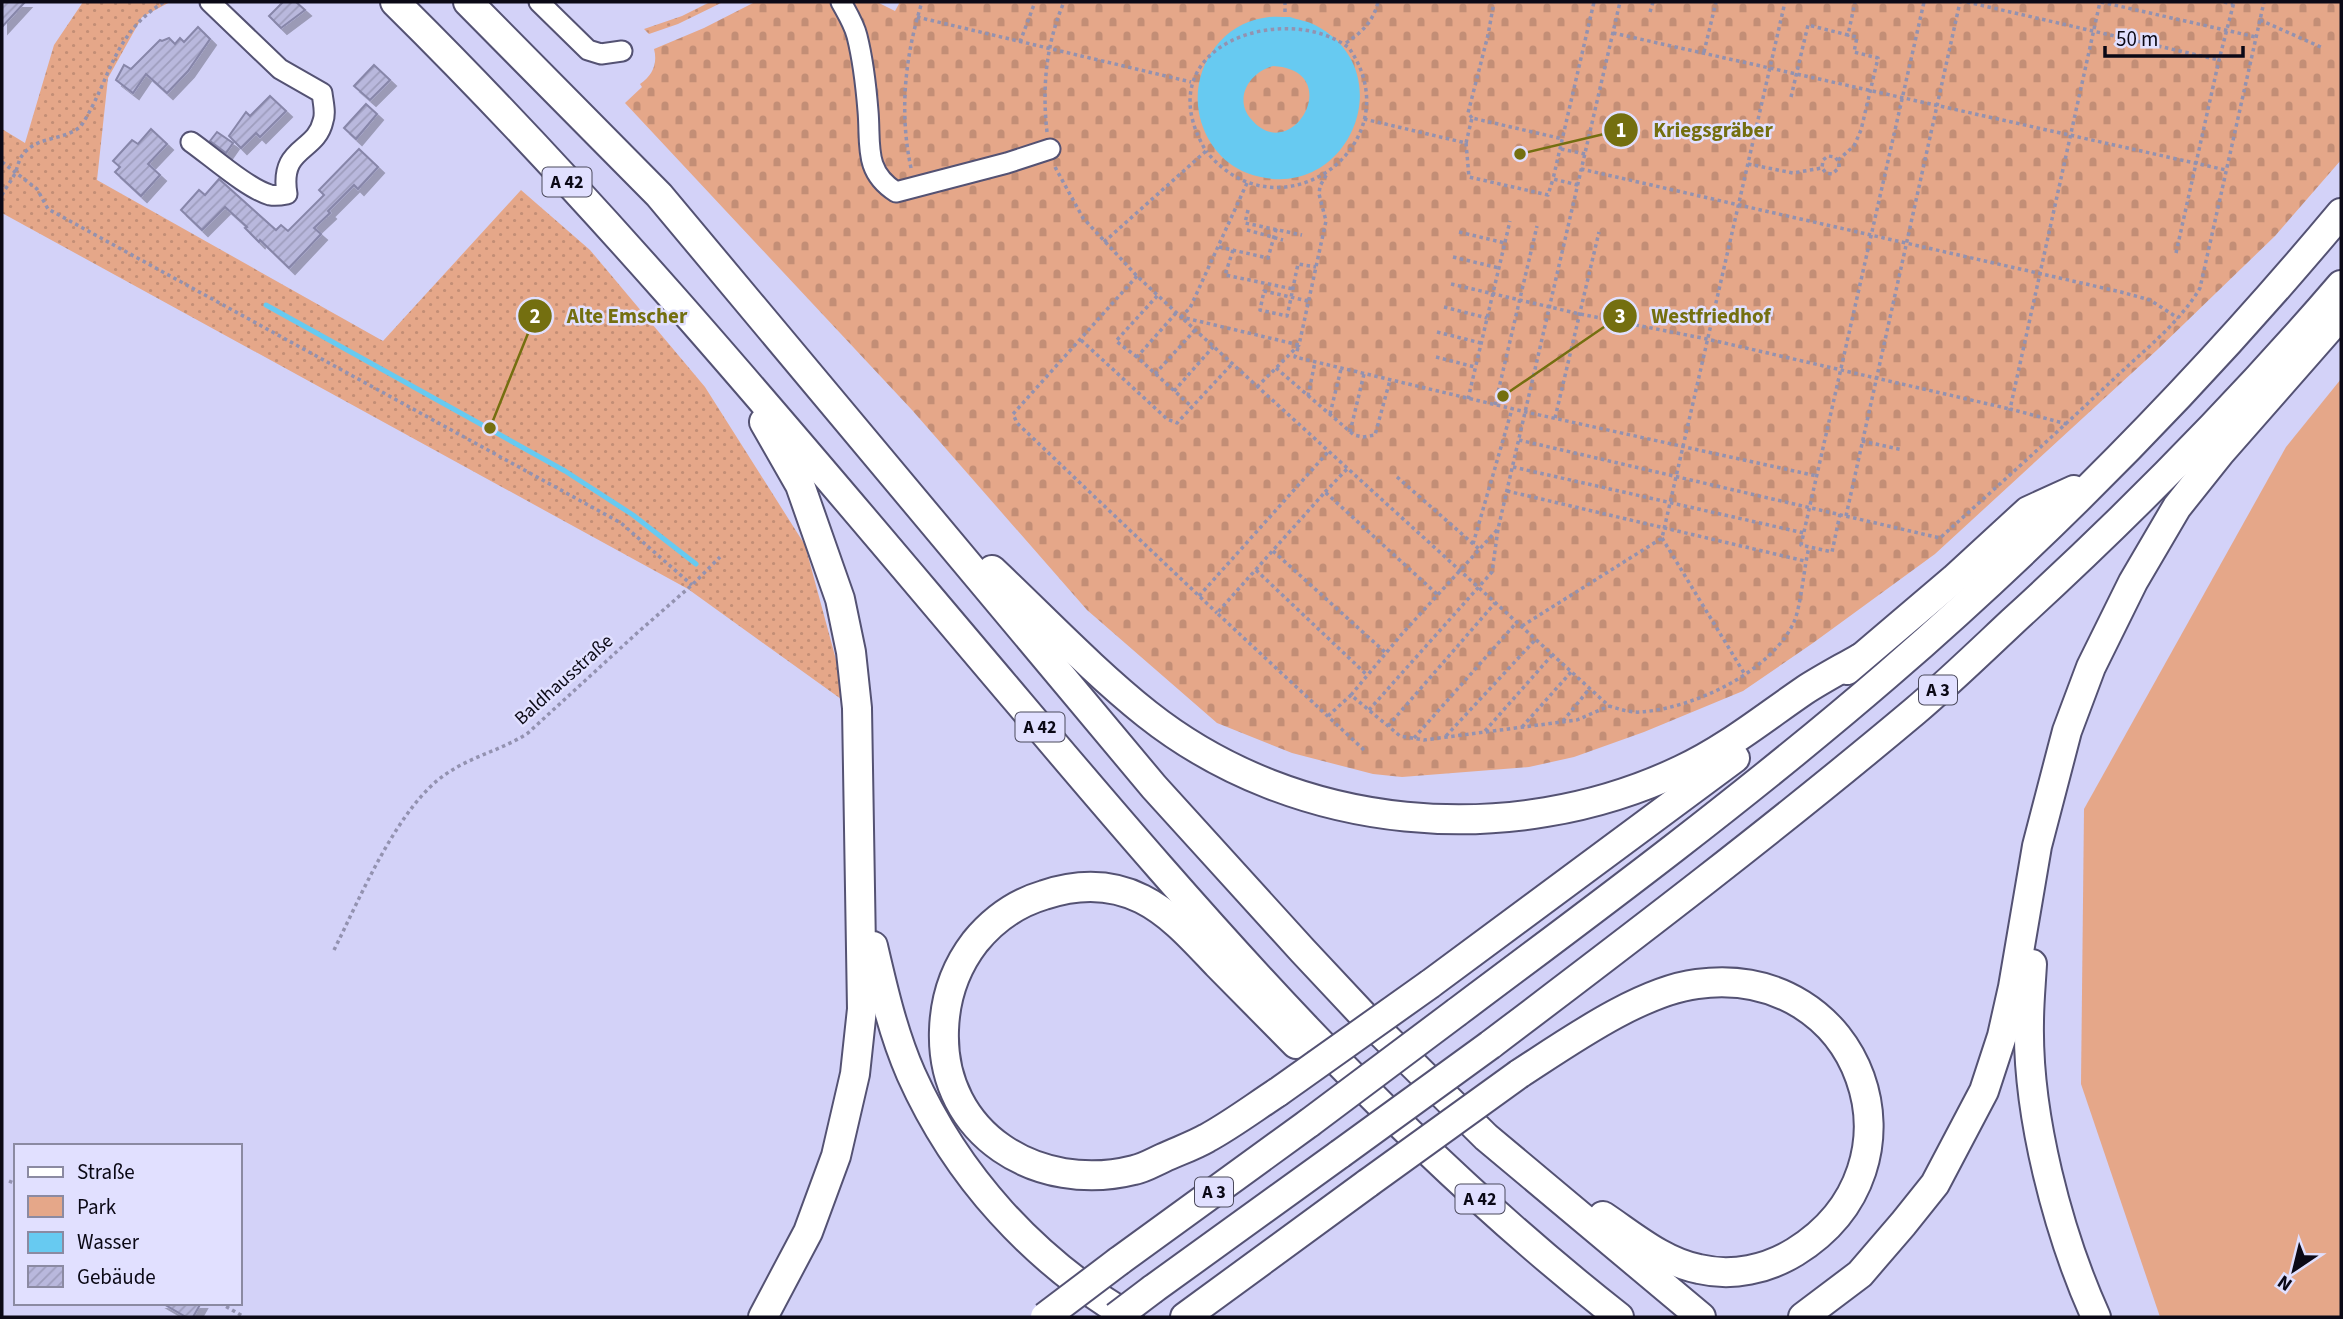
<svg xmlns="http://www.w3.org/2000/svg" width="2343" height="1319" font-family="'Source Sans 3',sans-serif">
	<defs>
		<pattern id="grass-dots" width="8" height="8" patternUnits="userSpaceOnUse" patternTransform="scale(1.75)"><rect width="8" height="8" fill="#e5a789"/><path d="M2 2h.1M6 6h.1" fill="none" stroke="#c38e76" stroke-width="1.8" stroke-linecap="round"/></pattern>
		<pattern id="cemetery-stones" width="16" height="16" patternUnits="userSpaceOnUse" patternTransform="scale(1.75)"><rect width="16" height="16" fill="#e5a789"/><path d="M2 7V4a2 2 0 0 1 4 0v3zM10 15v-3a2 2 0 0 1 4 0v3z" fill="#c38e76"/></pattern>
		<pattern id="building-hatch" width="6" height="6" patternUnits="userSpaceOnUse" patternTransform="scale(1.75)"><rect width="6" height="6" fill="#b9b8dd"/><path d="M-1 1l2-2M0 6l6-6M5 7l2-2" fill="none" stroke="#9e9dbd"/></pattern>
		<filter id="shadow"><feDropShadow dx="6" dy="6" stdDeviation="0" flood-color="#0004"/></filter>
	</defs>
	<rect width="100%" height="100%" fill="#d3d2f8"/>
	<!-- grass -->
	<g fill="url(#grass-dots)">
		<polygon points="83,2 170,2 142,17 108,78 97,180 383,341 521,190 590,250 705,387 805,545 848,704 688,589 2,213 2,129 25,143 54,45"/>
		<polygon points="710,2 723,2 678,24 649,34 644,29 682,16"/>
	</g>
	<!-- cemetery -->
	<path fill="url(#cemetery-stones)" d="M755 2H877L895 11 900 2H2341V160L2275 236 2157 350 1935 554 1813 643 1743 691 1644 732 1574 757 1529 767 1402 777 1373 774 1292 753 1217 723 1087 610 912 410 625 103 642 87 640 84C652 76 658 64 654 49L704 28Z"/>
	<!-- green -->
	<polygon fill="#e5a789" points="2341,379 2341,1317 2160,1317 2081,1084 2084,809 2286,447"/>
	<!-- water -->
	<path fill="#67caf1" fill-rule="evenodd" d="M1290 17C1298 20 1308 21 1315 25 1406 72 1346 210 1247 173 1221 163 1204 139 1199 113 1191 71 1219 25 1263 18 1272 16 1281 17 1290 17ZM1273 66C1347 70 1292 168 1251 119 1233 98 1250 72 1273 66Z"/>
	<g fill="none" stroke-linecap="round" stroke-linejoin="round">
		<!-- stream -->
		<polyline stroke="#67caf1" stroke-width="5" points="266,305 565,471 633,515 696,564"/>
	</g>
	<!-- building -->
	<g fill="url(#building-hatch)" stroke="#8786a9" stroke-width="2" filter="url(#shadow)">
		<polygon points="2,2 25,2 2,27"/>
		<polygon points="283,2 296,2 305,10 281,28 269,16"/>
		<polygon points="198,27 210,39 188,71 167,93 146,74 133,93 116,80 124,65 131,69 160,40 162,41 169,38 175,44 180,38 184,42"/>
		<polygon points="374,65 390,80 370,100 354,86"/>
		<polygon points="270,96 286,111 260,137 256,133 241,148 229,136 246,112 250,116"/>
		<polygon points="366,104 377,114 356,139 344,128"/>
		<polygon points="151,129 167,144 148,164 160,175 141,196 115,172 120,167 113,161 132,140 138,144"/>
		<polygon points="217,132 233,143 226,153 210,141"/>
		<polygon points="359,149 378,167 358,189 354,185 328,211 330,213 314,228 321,234 289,268 260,240 259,242 245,228 247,227 225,207 202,230 181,210 199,190 205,195 219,179 276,230 281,225 288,231 324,195 319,190"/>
		<polygon points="162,1303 201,1303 193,1317 186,1317"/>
	</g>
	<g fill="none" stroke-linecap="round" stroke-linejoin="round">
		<defs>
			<g id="minor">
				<polyline points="539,2 588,50 601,54 622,51"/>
				<path d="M841 2C847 13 854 24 857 36 863 60 866 86 868 111 871 144 863 171 896 192L1007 163 1050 149"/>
				<path d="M191 142C211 156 248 189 270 195 276 196 282 195 287 194 279 146 316 153 323 121 326 113 323 102 322 93L280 69 210 2"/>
			</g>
			<g id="highway">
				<path d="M395 2C618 222 817 465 1020 704 1204 922 1393 1140 1619 1317"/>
				<polyline points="468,2 659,195 1154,787 1303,951 1363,1015 1486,1137 1701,1317"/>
				<path d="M992 570C1043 618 1092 670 1147 714 1296 832 1510 851 1681 770 1726 749 1764 718 1805 690 1822 679 1841 669 1860 658"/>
				<polyline points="1847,670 1954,579 2028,511 2074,490"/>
				<path d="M873 946C883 989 893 1033 911 1074 957 1177 1033 1259 1129 1317"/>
				<path d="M2032 964C2031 983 2029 1003 2029 1022 2027 1115 2058 1233 2096 1317"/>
				<polyline points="1430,984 1735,758"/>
				<path d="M1457 1012C1603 903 1749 794 1887 675 2050 534 2203 378 2341 213"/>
				<path d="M1490 1045C1634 936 1777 827 1915 711 1948 683 1980 652 2012 622 2128 516 2239 404 2341 285"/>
				<path d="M1519 1074C1567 1043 1640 991 1697 984 1862 962 1934 1166 1795 1252 1767 1269 1733 1277 1699 1269 1663 1262 1633 1236 1603 1216"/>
				<path d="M1278 1092C1255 1107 1231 1125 1207 1138 1193 1146 1178 1151 1163 1158 1154 1162 1144 1168 1134 1170 1039 1194 940 1135 944 1030 945 998 955 968 975 942 993 920 1017 903 1044 895 1077 884 1110 883 1142 899 1172 914 1195 941 1218 965 1244 991 1270 1018 1296 1044"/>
				<polyline points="1119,1261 1309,1123"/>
				<polyline points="1153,1289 1340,1154"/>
				<polyline points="763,1317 808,1232 836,1156 855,1074 862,1009 857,708 851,652 840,599 800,485 764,422"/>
				<polyline points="1185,1317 1368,1183"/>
				<polyline points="1803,1317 1860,1274 1903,1224 1935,1184 1984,1091 2002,1036 2013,987 2037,846 2067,731 2091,667 2133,582 2177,507 2220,453 2341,315"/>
			</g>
		</defs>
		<!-- minor casing -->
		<use href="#minor" stroke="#545273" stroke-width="23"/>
		<!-- highway casing -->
		<use href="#highway" stroke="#545273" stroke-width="32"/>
		<!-- path -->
		<g stroke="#9392b0" stroke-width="3.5" stroke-dasharray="3.5 3.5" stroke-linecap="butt">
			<polyline points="1967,2 2219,60"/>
			<polyline points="2101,2 2256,37"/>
			<polyline points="2224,2 2233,4"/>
			<polyline points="1285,12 1285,2"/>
			<polyline points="1650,12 1653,2"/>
			<polyline points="917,17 1191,82"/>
			<polyline points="2260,20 2323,48"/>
			<polyline points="1613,33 2226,170"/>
			<polyline points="1020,42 1035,2"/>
			<path d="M1346 43C1362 32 1373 22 1378 2"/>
			<polyline points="1704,52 1716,2"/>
			<polyline points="1791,97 1808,25 1848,35 1855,2"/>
			<polyline points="1472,118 1468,113 1488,35 1494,2"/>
			<polyline points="1364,119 1466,143 1472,118 1563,139"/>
			<path d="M1047 132C1042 87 1046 44 1064 2"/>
			<polyline points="1466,143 1469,177 1548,195 1553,179"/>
			<polyline points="1561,149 1585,154"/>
			<polyline points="1838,160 1854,146 1861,130 1878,58 1854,52 1857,37 1848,35"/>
			<polyline points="2,162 37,189 48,209 621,523 692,585"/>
			<polyline points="1748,164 1793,173 1822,168 1826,173 1832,174 1839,168 1839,162 1835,157 1828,156 1823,160 1822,168"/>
			<polyline points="1055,167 1083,218 1137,276 1181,317 1299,345 1295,357 1526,412 1817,476"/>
			<path d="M911 168C899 112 905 56 922 2"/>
			<polyline points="1581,169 2121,292 2150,300 2178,318"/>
			<path d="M1247 183 1190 308 1181 317 1609 706C1620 709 1630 713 1641 712 1694 708 1771 672 1794 622 1801 606 1804 567 1809 547"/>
			<polyline points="1578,185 1553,179 1594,2"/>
			<path d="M2 195C6 187 13 179 16 171 19 162 19 158 26 151 41 136 66 140 81 126 111 80 112 34 164 2"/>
			<polyline points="1248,210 1245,223 1302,235"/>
			<polyline points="1247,230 1283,240"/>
			<polyline points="1459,232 1505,243"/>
			<path d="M1104 242 1206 151C1142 44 1287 0 1349 48 1415 143 1280 243 1206 151"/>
			<polyline points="1219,247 1268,258 1277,226"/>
			<polyline points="1233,250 1225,275 1293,289"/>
			<polyline points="2176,253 2219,60 2234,2"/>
			<polyline points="1453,257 1499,268"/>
			<polyline points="1137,276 1013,414 1017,423 1217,613"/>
			<polyline points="1451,284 1580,314 1707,339 2010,409"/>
			<path d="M1308 301 1264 291 1260 310 1287 316C1291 299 1294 282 1298 264L1316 267"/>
			<polyline points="1444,307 1487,318"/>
			<polyline points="1176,313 1137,357 1192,407"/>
			<polyline points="1437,332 1481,343"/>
			<polyline points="1081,340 1167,419 1177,423 1232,364"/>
			<polyline points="1137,357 1116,341 1158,295"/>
			<polyline points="1436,357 1475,367"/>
			<polyline points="1276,368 1354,435 1363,437 1375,435 1390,380"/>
			<polyline points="1155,374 1195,330"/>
			<polyline points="1257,387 1299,345 1326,221 1319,194 1320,186 1327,174"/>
			<polyline points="1174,391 1213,347"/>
			<polyline points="1308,396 1315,362"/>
			<polyline points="1468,399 1510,221"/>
			<polyline points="1495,405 1537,226"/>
			<polyline points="1330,414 1341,369"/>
			<polyline points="1555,418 1599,232"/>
			<polyline points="2067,424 2010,409 2100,2"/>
			<polyline points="1350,432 1364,374"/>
			<path d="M1519 440 1940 538C2000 484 2060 430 2119 374 2147 348 2180 322 2200 288L2264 2"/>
			<polyline points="1862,441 1903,450"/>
			<polyline points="1513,467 1804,533"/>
			<polyline points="1397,477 1479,549"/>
			<polyline points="1507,491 1805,561"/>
			<polyline points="1325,492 1347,469"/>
			<polyline points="1840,514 1832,552 1801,545 1924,2"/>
			<polyline points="1846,516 1960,2"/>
			<polyline points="1497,530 1401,635 1351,695 1400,736 1424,740 1577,720 1609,706"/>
			<polyline points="1662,538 1744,673"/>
			<polyline points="1473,544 1512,409"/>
			<polyline points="1273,551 1386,653"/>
			<polyline points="1256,570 1367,675"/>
			<polyline points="1199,596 1328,452"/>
			<polyline points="1522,626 1662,538 1785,2"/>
			<polyline points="1369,710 1492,572 1498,529 1620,2"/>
			<polyline points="1328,716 1351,695"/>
			<polyline points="1563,721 1590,688"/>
			<polyline points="1388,726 1495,603"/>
			<polyline points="1522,727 1572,671"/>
			<polyline points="1485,731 1553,654"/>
			<polyline points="1446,736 1536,639"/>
			<polyline points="1414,738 1517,622"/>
			<polyline points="1364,750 1217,613 1325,492 1438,595"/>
			<path d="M334 950C360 898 398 806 446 774 472 756 502 750 528 733L637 633 692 585 720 557"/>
			<polyline points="9,1181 16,1184"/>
			<polyline points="220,1303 244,1317"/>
		</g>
		<!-- minor -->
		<use href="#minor" stroke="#fff" stroke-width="19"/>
		<!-- highway -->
		<use href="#highway" stroke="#fff" stroke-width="28"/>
		<defs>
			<g id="highway-bridge">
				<polyline points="1278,1092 1430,984"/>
				<polyline points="1309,1123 1457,1012"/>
				<polyline points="1340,1154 1490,1045"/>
				<polyline points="1368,1183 1519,1074"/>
				<polyline points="1045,1317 1119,1261"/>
				<polyline points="1116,1317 1153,1289"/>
			</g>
		</defs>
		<!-- highway-bridge casing -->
		<use href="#highway-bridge" stroke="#545273" stroke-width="32" stroke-linecap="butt"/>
		<!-- highway-bridge -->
		<use href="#highway-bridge" stroke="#fff" stroke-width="28"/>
	</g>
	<g text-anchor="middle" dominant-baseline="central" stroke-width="5" stroke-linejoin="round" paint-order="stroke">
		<!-- shield labels -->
		<g fill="#e1e0ff" stroke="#4b4a5c" stroke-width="2">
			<rect x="542.5" y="167.5" width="49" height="29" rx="5"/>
			<rect x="1919" y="675.5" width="38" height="29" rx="5"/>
			<rect x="1015.5" y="712.5" width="49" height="29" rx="5"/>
			<rect x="1195" y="1177.5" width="38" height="29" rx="5"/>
			<rect x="1455.5" y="1184.5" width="49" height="29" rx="5"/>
		</g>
		<g font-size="18" font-weight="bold" fill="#0b0916">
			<text x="567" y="182">A 42</text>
			<text x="1938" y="690">A 3</text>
			<text x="1040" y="727">A 42</text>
			<text x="1214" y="1192">A 3</text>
			<text x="1480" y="1199">A 42</text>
		</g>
		<!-- street labels -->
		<g font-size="19" fill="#0b0916" stroke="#e1e0ff">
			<text transform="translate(564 680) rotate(-42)">Baldhausstraße</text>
		</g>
	</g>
	<!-- callouts -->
	<path fill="none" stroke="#746f10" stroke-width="2.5" d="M1520 154L1621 130M490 428L535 316M1503 396L1620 316"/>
	<g fill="#746f10" stroke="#e1e0ff" stroke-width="2.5">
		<circle cx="1520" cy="154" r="7"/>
		<circle cx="490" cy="428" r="7"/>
		<circle cx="1503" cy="396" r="7"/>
		<circle cx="1621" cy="130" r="18"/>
		<circle cx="535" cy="316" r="18"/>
		<circle cx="1620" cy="316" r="18"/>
	</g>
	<g font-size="21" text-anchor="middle" font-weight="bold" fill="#fff">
		<text x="1621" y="137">1</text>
		<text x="535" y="323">2</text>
		<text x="1620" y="323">3</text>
	</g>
	<g font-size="21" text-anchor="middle" font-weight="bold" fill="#746f10" stroke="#e1e0ff" stroke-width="5" stroke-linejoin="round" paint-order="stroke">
		<text x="1713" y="137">Kriegsgräber</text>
		<text x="627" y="323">Alte Emscher</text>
		<text x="1711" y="323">Westfriedhof</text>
	</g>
	<!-- border -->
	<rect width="2343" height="1319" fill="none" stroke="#0b0916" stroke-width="7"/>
	<!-- legend -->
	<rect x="14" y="1144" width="228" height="161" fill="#e1e0ff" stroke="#8b8aa2" stroke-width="2"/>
	<rect x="28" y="1167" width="35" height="10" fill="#ffffff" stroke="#8b8aa2" stroke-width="2"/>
	<text x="77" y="1179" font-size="21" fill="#0b0916">Straße</text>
	<rect x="28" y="1196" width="35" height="21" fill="#e5a789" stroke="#8b8aa2" stroke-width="2"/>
	<text x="77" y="1214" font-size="21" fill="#0b0916">Park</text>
	<rect x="28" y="1232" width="35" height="21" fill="#67caf1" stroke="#8b8aa2" stroke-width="2"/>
	<text x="77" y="1249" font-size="21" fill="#0b0916">Wasser</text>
	<rect x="28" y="1266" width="35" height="21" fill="url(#building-hatch)" stroke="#8b8aa2" stroke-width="2"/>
	<text x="77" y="1284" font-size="21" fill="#0b0916">Gebäude</text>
	<!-- north arrow -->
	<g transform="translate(2294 1270) rotate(215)" stroke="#e1e0ff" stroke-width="5" paint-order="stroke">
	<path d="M0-5L12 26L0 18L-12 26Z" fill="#0b0916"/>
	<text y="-10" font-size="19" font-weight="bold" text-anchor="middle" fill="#0b0916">N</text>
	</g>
	<!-- scale -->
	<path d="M2105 46v10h138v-10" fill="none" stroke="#0b0916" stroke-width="3.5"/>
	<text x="2116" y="46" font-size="21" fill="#0b0916" stroke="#e1e0ff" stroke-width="5" paint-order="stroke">50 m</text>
</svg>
